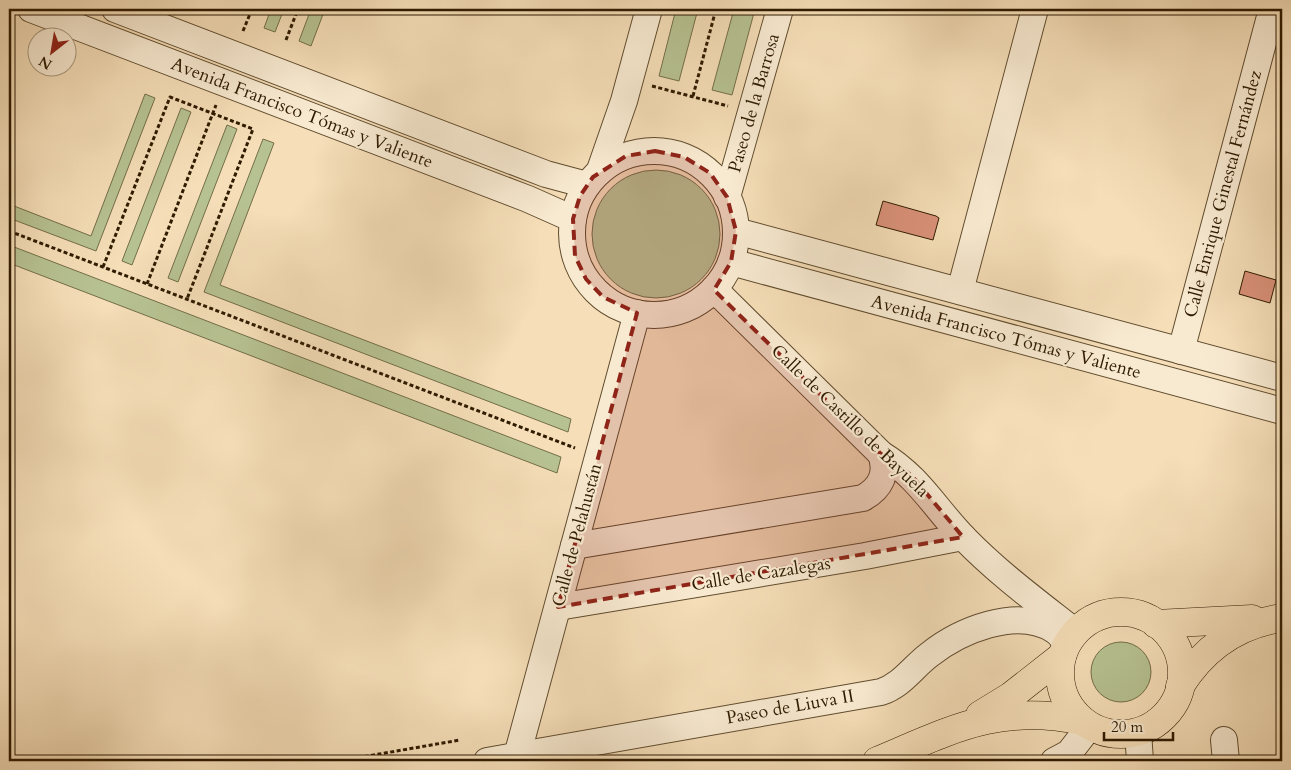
<svg xmlns="http://www.w3.org/2000/svg" width="1291" height="770" font-family="Cardo,serif">
	<rect width="100%" height="100%" fill="#f5deb8"/>
	<filter id="stains"><feTurbulence type="fractalNoise" baseFrequency=".004" numOctaves="4"/><feColorMatrix values="0 0 0 0 .2 0 0 0 0 .09 0 0 0 0 .02 0 0 0 .5 -.17"/></filter>
	<radialGradient id="worn" r=".72"><stop offset=".6" stop-color="#630" stop-opacity="0"/><stop offset="1" stop-color="#630" stop-opacity=".3"/></radialGradient>
	<!-- green -->
	<g fill="#b7c292" stroke="#736e49">
		<polygon points="271,9 284,9 275,32 264,28"/>
		<polygon points="311,9 325,9 311,46 299,41"/>
		<polygon points="676,9 698,9 679,81 659,76"/>
		<polygon points="734,9 755,9 732,95 712,90"/>
		<polygon points="145,94 155,98 96,251 9,218 9,204 91,236"/>
		<polygon points="181,108 191,112 132,265 122,261"/>
		<polygon points="227,125 237,129 178,282 168,278"/>
		<polygon points="263,139 274,143 220,285 571,419 568,432 204,292"/>
		<circle cx="656" cy="234" r="64"/>
		<polygon points="9,245 561,457 557,473 9,263"/>
		<circle cx="1121" cy="672" r="30"/>
	</g>
	<!-- building -->
	<g fill="#da9179" stroke="#2f1b00">
		<polygon points="883,201 936,216 939,218 933,240 876,225"/>
		<polygon points="1245,271 1276,280 1270,303 1239,294"/>
	</g>
	<g fill="none" stroke-linecap="round" stroke-linejoin="round">
		<defs>
			<g id="minor">
				<polyline points="31,9 528,199 573,219"/>
				<polyline points="115,9 546,174 587,185"/>
				<circle cx="654" cy="233" r="82"/>
				<polyline points="600,170 624,101 649,9"/>
				<polyline points="727,197 780,9"/>
				<polyline points="736,231 1282,378"/>
				<polyline points="731,262 1282,411"/>
				<path d="M714 289 881 454C919 477 934 507 964 538 996 571 1032 598 1069 627"/>
				<polyline points="960,291 1035,9"/>
				<polyline points="1181,351 1272,9"/>
				<path d="M574 546 863 498C881 488 888 473 881 454"/>
				<polyline points="558,607 865,556 963,537"/>
				<polyline points="1138,732 1140,761"/>
				<polyline points="1224,740 1226,761"/>
				<polyline points="517,756 637,313"/>
				<path d="M487 761 881 692C902 685 912 668 929 655 959 631 1017 606 1054 630 1059 633 1063 639 1067 643"/>
				<polyline points="1054,761 1069,753 1090,726"/>
			</g>
			<g id="major">
				<circle cx="1121" cy="673" r="61"/>
				<polyline points="1156,624 1252,619"/>
				<path d="M1180 686C1204 648 1238 624 1282 618"/>
				<polyline points="980,715 1011,696 1062,656"/>
				<path d="M877 761C951 730 999 703 1082 721"/>
			</g>
		</defs>
		<!-- minor casing -->
		<use href="#minor" stroke="#604c2e" stroke-width="28"/>
		<!-- major casing -->
		<use href="#major" stroke="#2f1b00" stroke-width="29"/>
		<!-- path -->
		<g stroke="#2f1b00" stroke-width="3" stroke-dasharray="4 2.5" stroke-linecap="butt">
			<polyline points="203,10 203,9"/>
			<polyline points="243,31 252,9"/>
			<polyline points="286,40 298,9"/>
			<polyline points="652,86 728,106"/>
			<polyline points="693,96 716,9"/>
			<polyline points="9,231 575,448"/>
			<polyline points="103,267 170,97 253,129 187,299"/>
			<polyline points="147,284 216,105"/>
			<polyline points="339,761 460,740"/>
		</g>
		<!-- minor -->
		<use href="#minor" stroke="#f8ead1" stroke-width="26"/>
		<!-- major -->
		<use href="#major" stroke="#f5deb8" stroke-width="28"/>
	</g>
	<!-- marked area -->
	<path fill="#8f2418" fill-opacity="0.2" stroke="#8f2418" stroke-width="4" stroke-dasharray="10 6" stroke-linejoin="round" d="M655 151 684 157 710 173 727 197 736 231 731 262 714 290 881 454 911 475 963 537 558 607 637 313 603 297 586 279 575 256 573 219 580 196 593 177 626 156Z"/>
	<g text-anchor="middle" dominant-baseline="central" stroke-width="4.5" stroke-linejoin="round" paint-order="stroke">
		<!-- street labels -->
		<g font-size="18" fill="#2f1b00" stroke="#f8ead1">
			<text transform="translate(754 103) rotate(-74)">Paseo de la Barrosa</text>
			<text transform="translate(302 113) rotate(21)">Avenida Francisco Tómas y Valiente</text>
			<text transform="translate(1223 194) rotate(-75)">Calle Enrique Ginestal Fernández</text>
			<text transform="translate(1006 337) rotate(15)">Avenida Francisco Tómas y Valiente</text>
			<text transform="translate(850 421) rotate(44)">Calle de Castillo de Bayuela</text>
			<text transform="translate(577 535) rotate(-75)">Calle de Pelahustán</text>
			<text transform="translate(761 574) rotate(-9)">Calle de Cazalegas</text>
			<text transform="translate(790 707) rotate(-10)">Paseo de Liuva II</text>
		</g>
	</g>
	<!-- margin -->
	<rect width="1291" height="770" fill="none" stroke="#f5deb8" stroke-width="30"/>
	<rect x="10" y="10" width="1271" height="750" fill="none" stroke="#2f1b00" stroke-width="2.5"/>
	<rect x="15" y="15" width="1261" height="740" fill="none" stroke="#2f1b00"/>
	<!-- north arrow -->
	<g transform="translate(52 52) rotate(211)"><circle r="24" fill="#f8ead1" stroke="#a8977d"/>
	<path d="M0-4L9 19L0 12L-9 19Z" fill="#8f2418"/>
	<text y="-8" font-size="14" font-weight="bold" text-anchor="middle" fill="#2f1b00">N</text>
	</g>
	<!-- scale -->
	<path d="M1104 732v8h69v-8" fill="none" stroke="#2f1b00" stroke-width="2.5"/>
	<text x="1111" y="732" font-size="15" fill="#2f1b00" stroke="#f8ead1" stroke-width="4" paint-order="stroke">20 m</text>
	<rect width="100%" height="100%" filter="url(#stains)"/>
	<rect width="100%" height="100%" fill="url(#worn)"/>
</svg>
